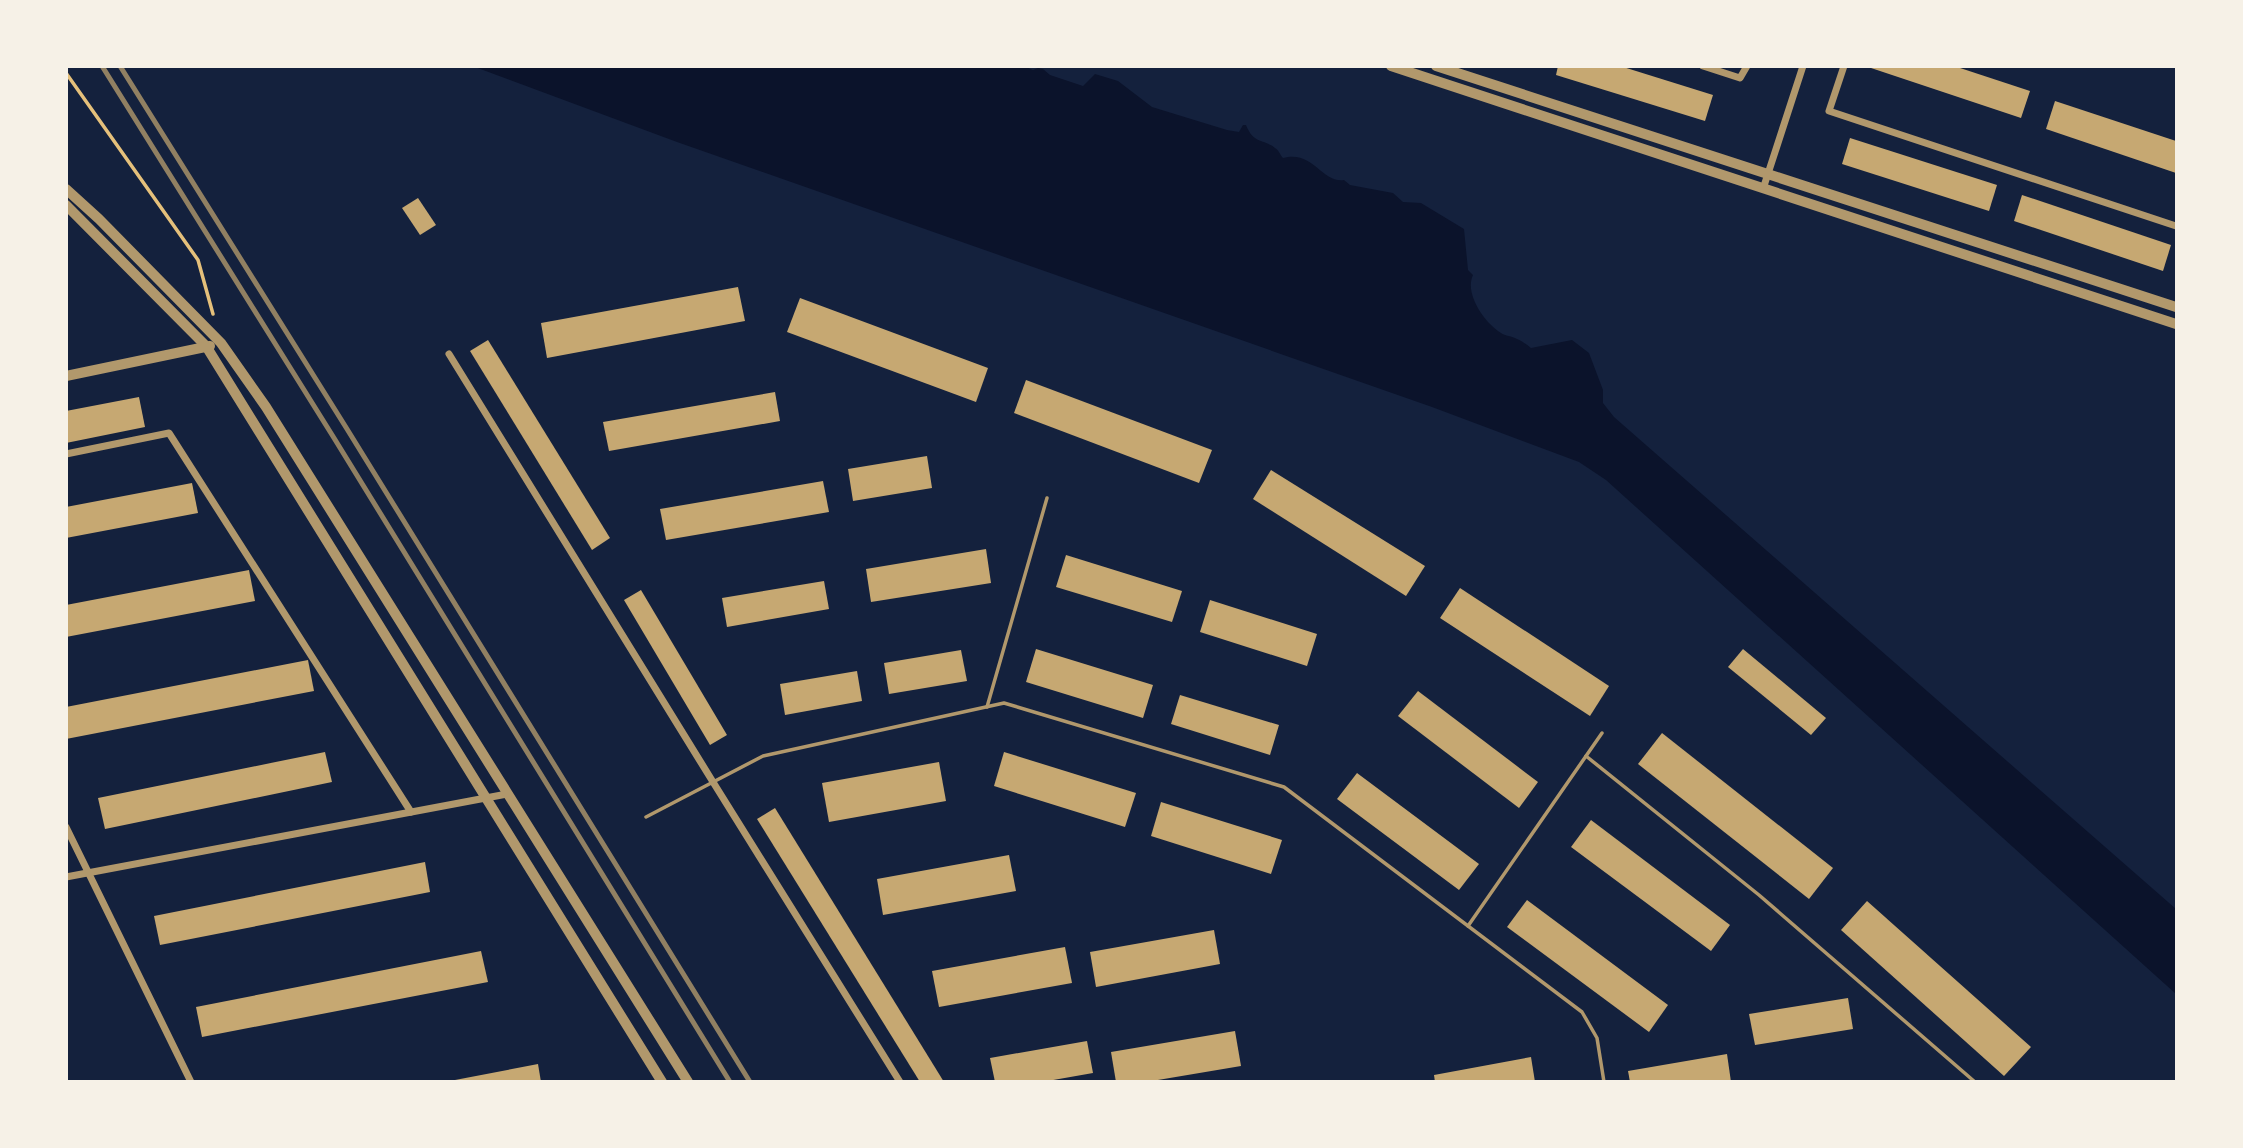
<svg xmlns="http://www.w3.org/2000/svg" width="2243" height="1148" font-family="Arial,sans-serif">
	<rect width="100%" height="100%" fill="#14213d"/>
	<!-- water -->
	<path fill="#0b132b" d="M1026 67 1033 70 1038 68 1043 69 1050 75 1083 86 1095 74 1118 81 1152 107 1227 130 1239 132 1243 125H1246C1254 145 1263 138 1275 148 1279 150 1280 155 1283 158 1314 150 1321 183 1344 180L1350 185 1393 193 1403 202 1421 203 1464 229 1468 270 1473 275C1464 294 1485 323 1501 333 1505 336 1512 336 1517 339 1522 341 1527 345 1531 348L1572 340 1589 353 1603 390V403L1614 417 2176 909V994L1606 480 1579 462 1432 407 677 142 475 67Z"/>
	<!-- building -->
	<g fill="#c6a872">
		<polygon points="1558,66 1620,66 1713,95 1705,121 1556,75"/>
		<polygon points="1865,66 1954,66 2030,91 2021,118"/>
		<polygon points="2055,101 2176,141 2176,173 2046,129"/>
		<polygon points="1850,138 1997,185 1989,211 1842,164"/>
		<polygon points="2022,195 2171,245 2163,271 2014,221"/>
		<polygon points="418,198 436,225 420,235 402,208"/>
		<polygon points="738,287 745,321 547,358 541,323"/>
		<polygon points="800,298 988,368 976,402 787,332"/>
		<polygon points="488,340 610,538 592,550 470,351"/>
		<polygon points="1026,380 1212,450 1199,483 1014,413"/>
		<polygon points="775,392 780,421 609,451 603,422"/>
		<polygon points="139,397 145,427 66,443 66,411"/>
		<polygon points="927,456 932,488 853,501 848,469"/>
		<polygon points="1271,470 1425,566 1406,596 1253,499"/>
		<polygon points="823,481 829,512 666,540 660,509"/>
		<polygon points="192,483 198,513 66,538 66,507"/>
		<polygon points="986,549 991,583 871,602 866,569"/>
		<polygon points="1066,555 1182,591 1172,622 1056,587"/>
		<polygon points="249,570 255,601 66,637 66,605"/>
		<polygon points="824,581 829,609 727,627 722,598"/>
		<polygon points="1460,588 1609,686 1590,716 1440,618"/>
		<polygon points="641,590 727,735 710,745 624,600"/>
		<polygon points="1210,600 1317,634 1307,666 1200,632"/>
		<polygon points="1036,649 1153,685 1143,718 1026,682"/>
		<polygon points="1743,649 1826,718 1811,735 1728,667"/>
		<polygon points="961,650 967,681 889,694 884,663"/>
		<polygon points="308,660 314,691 66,739 66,707"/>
		<polygon points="857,671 862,701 785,715 780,684"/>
		<polygon points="1418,691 1538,782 1519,808 1398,716"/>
		<polygon points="1180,695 1279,725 1270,755 1171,724"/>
		<polygon points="1662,733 1833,868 1809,899 1638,764"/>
		<polygon points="325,752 332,782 105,829 98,798"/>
		<polygon points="1004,752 1136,793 1125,827 994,786"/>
		<polygon points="939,762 946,801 829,822 822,783"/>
		<polygon points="1357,773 1479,864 1459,890 1337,799"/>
		<polygon points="1161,802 1282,840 1271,874 1151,836"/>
		<polygon points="775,808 944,1082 920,1082 757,819"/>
		<polygon points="1591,820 1730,925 1711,951 1571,847"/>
		<polygon points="1009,855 1016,891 883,915 877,879"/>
		<polygon points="425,862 430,892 160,945 154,916"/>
		<polygon points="1527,900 1668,1005 1649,1032 1507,927"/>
		<polygon points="1867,901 2031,1047 2004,1076 1841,930"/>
		<polygon points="1214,930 1220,964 1096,987 1090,952"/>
		<polygon points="1065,947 1072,983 939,1007 932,971"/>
		<polygon points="481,951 488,982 202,1037 196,1007"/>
		<polygon points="1848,998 1853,1029 1755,1045 1749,1014"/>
		<polygon points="1235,1031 1241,1066 1146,1082 1116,1082 1111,1052"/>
		<polygon points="1087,1041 1093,1073 1042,1082 995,1082 990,1058"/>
		<polygon points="1727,1054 1731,1082 1630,1082 1628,1071"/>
		<polygon points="1531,1057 1535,1082 1435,1082 1434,1075"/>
		<polygon points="538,1064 541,1082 456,1082 455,1080"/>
	</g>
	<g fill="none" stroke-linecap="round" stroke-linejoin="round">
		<!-- path -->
		<polyline stroke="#e5c07b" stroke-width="3.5" points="66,73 198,260 213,314"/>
		<!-- service -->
		<g stroke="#b1986c" stroke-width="3.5">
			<polyline points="987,707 1047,498"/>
			<polyline points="1586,756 1759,895 1975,1082"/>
			<polyline points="646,817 763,756 1004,703 1284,787 1582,1012 1597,1038 1604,1082"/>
			<polyline points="1468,926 1602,733"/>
		</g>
		<!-- minor -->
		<g stroke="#b1986c" stroke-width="7">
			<polyline points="1703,66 1740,78 1747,66"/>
			<polyline points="1844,66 1829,111 2176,226"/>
			<polyline points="1763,189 1803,66"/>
			<polyline points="449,354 713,782 900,1082"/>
			<polyline points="66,454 169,433 411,812"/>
			<polyline points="66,827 191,1082"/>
			<polyline points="66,877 507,794"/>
		</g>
		<!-- tertiary -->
		<g stroke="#b1986c" stroke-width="10">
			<polyline points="1391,66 2176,324"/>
			<polyline points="1436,66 2176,307"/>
			<polyline points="66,189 99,219 221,343 266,407 688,1082"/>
			<polyline points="66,205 206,346 662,1082"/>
			<polyline points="66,376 210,346"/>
		</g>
		<!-- rail -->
		<g stroke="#918062" stroke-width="5">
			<polyline points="102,66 334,438 730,1082"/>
			<polyline points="120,66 347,429 750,1082"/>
		</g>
	</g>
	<!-- border -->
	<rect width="2243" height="1148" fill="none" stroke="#f6f1e7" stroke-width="136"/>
</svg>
